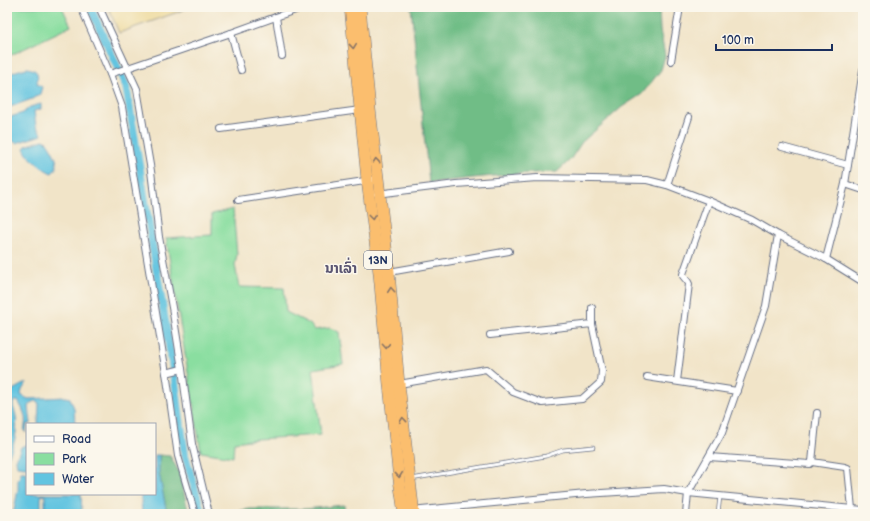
<svg xmlns="http://www.w3.org/2000/svg" width="870" height="521" font-family="'Balsamiq Sans','Noto Sans Lao',sans-serif">
	<rect width="100%" height="100%" fill="#fbf7ec"/>
	<filter id="ink" filterUnits="userSpaceOnUse"><feTurbulence type="fractalNoise" baseFrequency=".025" numOctaves="2"/><feDisplacementMap in="SourceGraphic" scale="8" xChannelSelector="R" yChannelSelector="G"/><feConvolveMatrix kernelMatrix="1 2 1 2 8 2 1 2 1" color-interpolation-filters="sRGB"/></filter>
	<filter id="wash" filterUnits="userSpaceOnUse"><feTurbulence type="fractalNoise" baseFrequency=".012" numOctaves="4" result="noise"/><feDisplacementMap in="SourceGraphic" scale="16" xChannelSelector="R" yChannelSelector="G"/><feGaussianBlur stdDeviation="0.9" result="paint"/><feColorMatrix in="noise" values="0 0 0 0 0 0 0 0 0 0 0 0 0 0 0 0 0 1.4 0 .05"/><feComposite in="paint" operator="in"/></filter>
	<g filter="url(#wash)">
		<rect width="100%" height="100%" fill="#f1e4c8"/>
		<!-- green -->
		<g fill="#8adea0" stroke="#52867f">
			<polygon points="7,7 62,7 71,26 7,57"/>
			<polygon points="233,209 237,254 235,265 239,287 284,288 286,312 310,324 314,330 330,328 339,332 343,364 313,369 321,435 257,439 234,442 233,457 201,452 166,238 212,235 212,214"/>
		</g>
		<!-- forest -->
		<g fill="#6fbd86" stroke="#457672">
			<path d="M411 7H659L660 30 665 56 661 70 642 94 622 107 582 142 570 160 557 172C514 173 472 178 429 183Z"/>
			<polygon points="159,455 170,456 179,472 189,514 167,514 159,473"/>
			<polygon points="344,505 345,514 217,514 250,509 305,509"/>
		</g>
		<!-- sand -->
		<polygon fill="#eeda9e" stroke="#84847e" points="108,7 188,7 178,12 119,33"/>
		<!-- water -->
		<g fill="#62c4e0" stroke="#3e7a9f">
			<path d="M27 68C39 70 38 74 37 84L42 87 40 94 32 99 7 108V75L16 71Z"/>
			<polygon points="41,104 41,109 34,111 36,126 42,135 16,143 13,141 7,138 7,118 23,113 30,107"/>
			<path d="M43 140 46 141C50 146 60 162 56 168 55 170 53 172 52 173 45 171 32 160 27 154 26 153 25 150 24 148L26 146Z"/>
			<path d="M27 382 22 390 21 395 28 399 65 397 70 398 74 408 75 424H38L39 404 37 401H35L30 403 29 407 31 424H27L26 433 24 431C27 418 25 413 18 401H14L13 404C13 409 16 413 16 417 18 431 14 447 7 459V393Z"/>
			<polygon points="26,445 27,445 27,467 25,467 17,466 16,460 21,447"/>
			<polygon points="155,455 159,455 159,473 167,514 142,514 141,494 155,494"/>
			<polygon points="21,472 27,472 27,494 81,494 82,514 45,514 45,496 42,495 41,498 41,511 40,514 13,514 18,490 18,480 20,476 20,473"/>
		</g>
		<g fill="none" stroke-linecap="round" stroke-linejoin="round">
			<!-- canal -->
			<polyline stroke="#62c4e0" stroke-width="8" points="90,7 126,86 175,381 185,455 202,514"/>
		</g>
	</g>
	<g filter="url(#ink)">
		<g fill="none" stroke-linecap="round" stroke-linejoin="round">
			<defs>
				<g id="lane">
					<polyline points="411,479 546,456 563,450 593,447"/>
					<polyline points="718,514 720,496"/>
				</g>
				<g id="street">
					<polyline points="81,7 110,74 122,107 167,379 178,456 195,514"/>
					<polyline points="99,7 137,89 151,171 159,237 173,313 182,369 192,444 209,514"/>
					<polyline points="276,17 282,56"/>
					<polyline points="231,33 241,70"/>
					<polyline points="671,61 680,7"/>
					<polyline points="110,74 231,33 301,8 306,7"/>
					<polyline points="221,129 360,110"/>
					<polyline points="782,147 848,165"/>
					<polyline points="845,184 863,190"/>
					<polyline points="667,185 689,117"/>
					<polyline points="377,194 456,184 537,178 647,180 667,185 709,201 752,220 778,235 826,259 863,282"/>
					<polyline points="238,200 378,179"/>
					<polyline points="826,259 845,184 863,70"/>
					<polyline points="389,272 509,251"/>
					<polyline points="592,324 592,308"/>
					<polyline points="166,373 182,369"/>
					<polyline points="647,377 737,391"/>
					<polyline points="677,381 689,284 688,282 683,276 683,274 709,201"/>
					<polyline points="399,384 486,369 513,392 542,403 582,399 601,382 602,371 592,324 490,335"/>
					<polyline points="709,457 810,464 812,462 817,413"/>
					<polyline points="812,462 845,467 848,468 852,509"/>
					<polyline points="411,511 586,494 664,489 688,493 863,510"/>
					<polyline points="686,514 688,493 722,433 766,306 778,235"/>
				</g>
				<g id="highway">
					<polyline points="350,7 367,180 379,273 389,385 399,480 404,514"/>
					<polyline points="360,7 370,109 389,272 399,384 410,480 414,514"/>
				</g>
			</defs>
			<!-- lane casing -->
			<use href="#lane" stroke="#666e83" stroke-width="4.5"/>
			<!-- street casing -->
			<use href="#street" stroke="#666e83" stroke-width="8"/>
			<!-- highway casing -->
			<use href="#highway" stroke="#666e83" stroke-width="12"/>
			<!-- lane -->
			<use href="#lane" stroke="#fff" stroke-width="3"/>
			<!-- street -->
			<use href="#street" stroke="#fff" stroke-width="6"/>
			<!-- highway -->
			<use href="#highway" stroke="#fbbe6e" stroke-width="11"/>
		</g>
		<!-- one-way arrows -->
		<defs><path id="oneway-chevron" d="M-2-3.5L2.5 0L-2 3.5" fill="none" stroke-width="1.6" stroke-linecap="round" stroke-linejoin="round"/></defs>
		<g stroke="#8b7666">
			<use href="#oneway-chevron" transform="translate(353 46) rotate(84)"/>
			<use href="#oneway-chevron" transform="translate(376 161) rotate(-96)"/>
			<use href="#oneway-chevron" transform="translate(372 217) rotate(83)"/>
			<use href="#oneway-chevron" transform="translate(391 290) rotate(-95)"/>
			<use href="#oneway-chevron" transform="translate(386 346) rotate(85)"/>
			<use href="#oneway-chevron" transform="translate(403 420) rotate(-96)"/>
			<use href="#oneway-chevron" transform="translate(399 475) rotate(84)"/>
		</g>
	</g>
	<g text-anchor="middle" dominant-baseline="central" stroke-width="3" stroke-linejoin="round" paint-order="stroke">
		<!-- shield labels -->
		<rect fill="#fbf7ec" stroke="#5e6b89" stroke-width="1" x="364" y="251" width="28" height="18" rx="3"/>
		<g font-size="11" font-weight="bold" fill="#1b2f5e">
			<text x="378" y="260">13N</text>
		</g>
		<!-- quarter labels -->
		<g font-size="14" font-weight="bold" fill="#5a5572" stroke="#fbf7ec">
			<text x="341" y="268">ນາເລົ່າ</text>
		</g>
	</g>
	<!-- margin -->
	<rect width="870" height="521" fill="none" stroke="#fbf7ec" stroke-width="24"/>
	<!-- legend -->
	<rect x="26" y="423" width="130" height="72" fill="#fbf7ec" stroke="#a1a7b3"/>
	<rect x="34" y="436" width="20" height="6" fill="#ffffff" stroke="#a1a7b3"/>
	<text x="62" y="443" font-size="12" fill="#1b2f5e">Road</text>
	<rect x="34" y="453" width="20" height="12" fill="#8adea0" stroke="#a1a7b3"/>
	<text x="62" y="463" font-size="12" fill="#1b2f5e">Park</text>
	<rect x="34" y="473" width="20" height="12" fill="#62c4e0" stroke="#a1a7b3"/>
	<text x="62" y="483" font-size="12" fill="#1b2f5e">Water</text>
	<!-- scale -->
	<path d="M716 44v6h116v-6" fill="none" stroke="#1b2f5e" stroke-width="2"/>
	<text x="722" y="44" font-size="12" fill="#1b2f5e" stroke="#fbf7ec" stroke-width="3" paint-order="stroke">100 m</text>
</svg>
